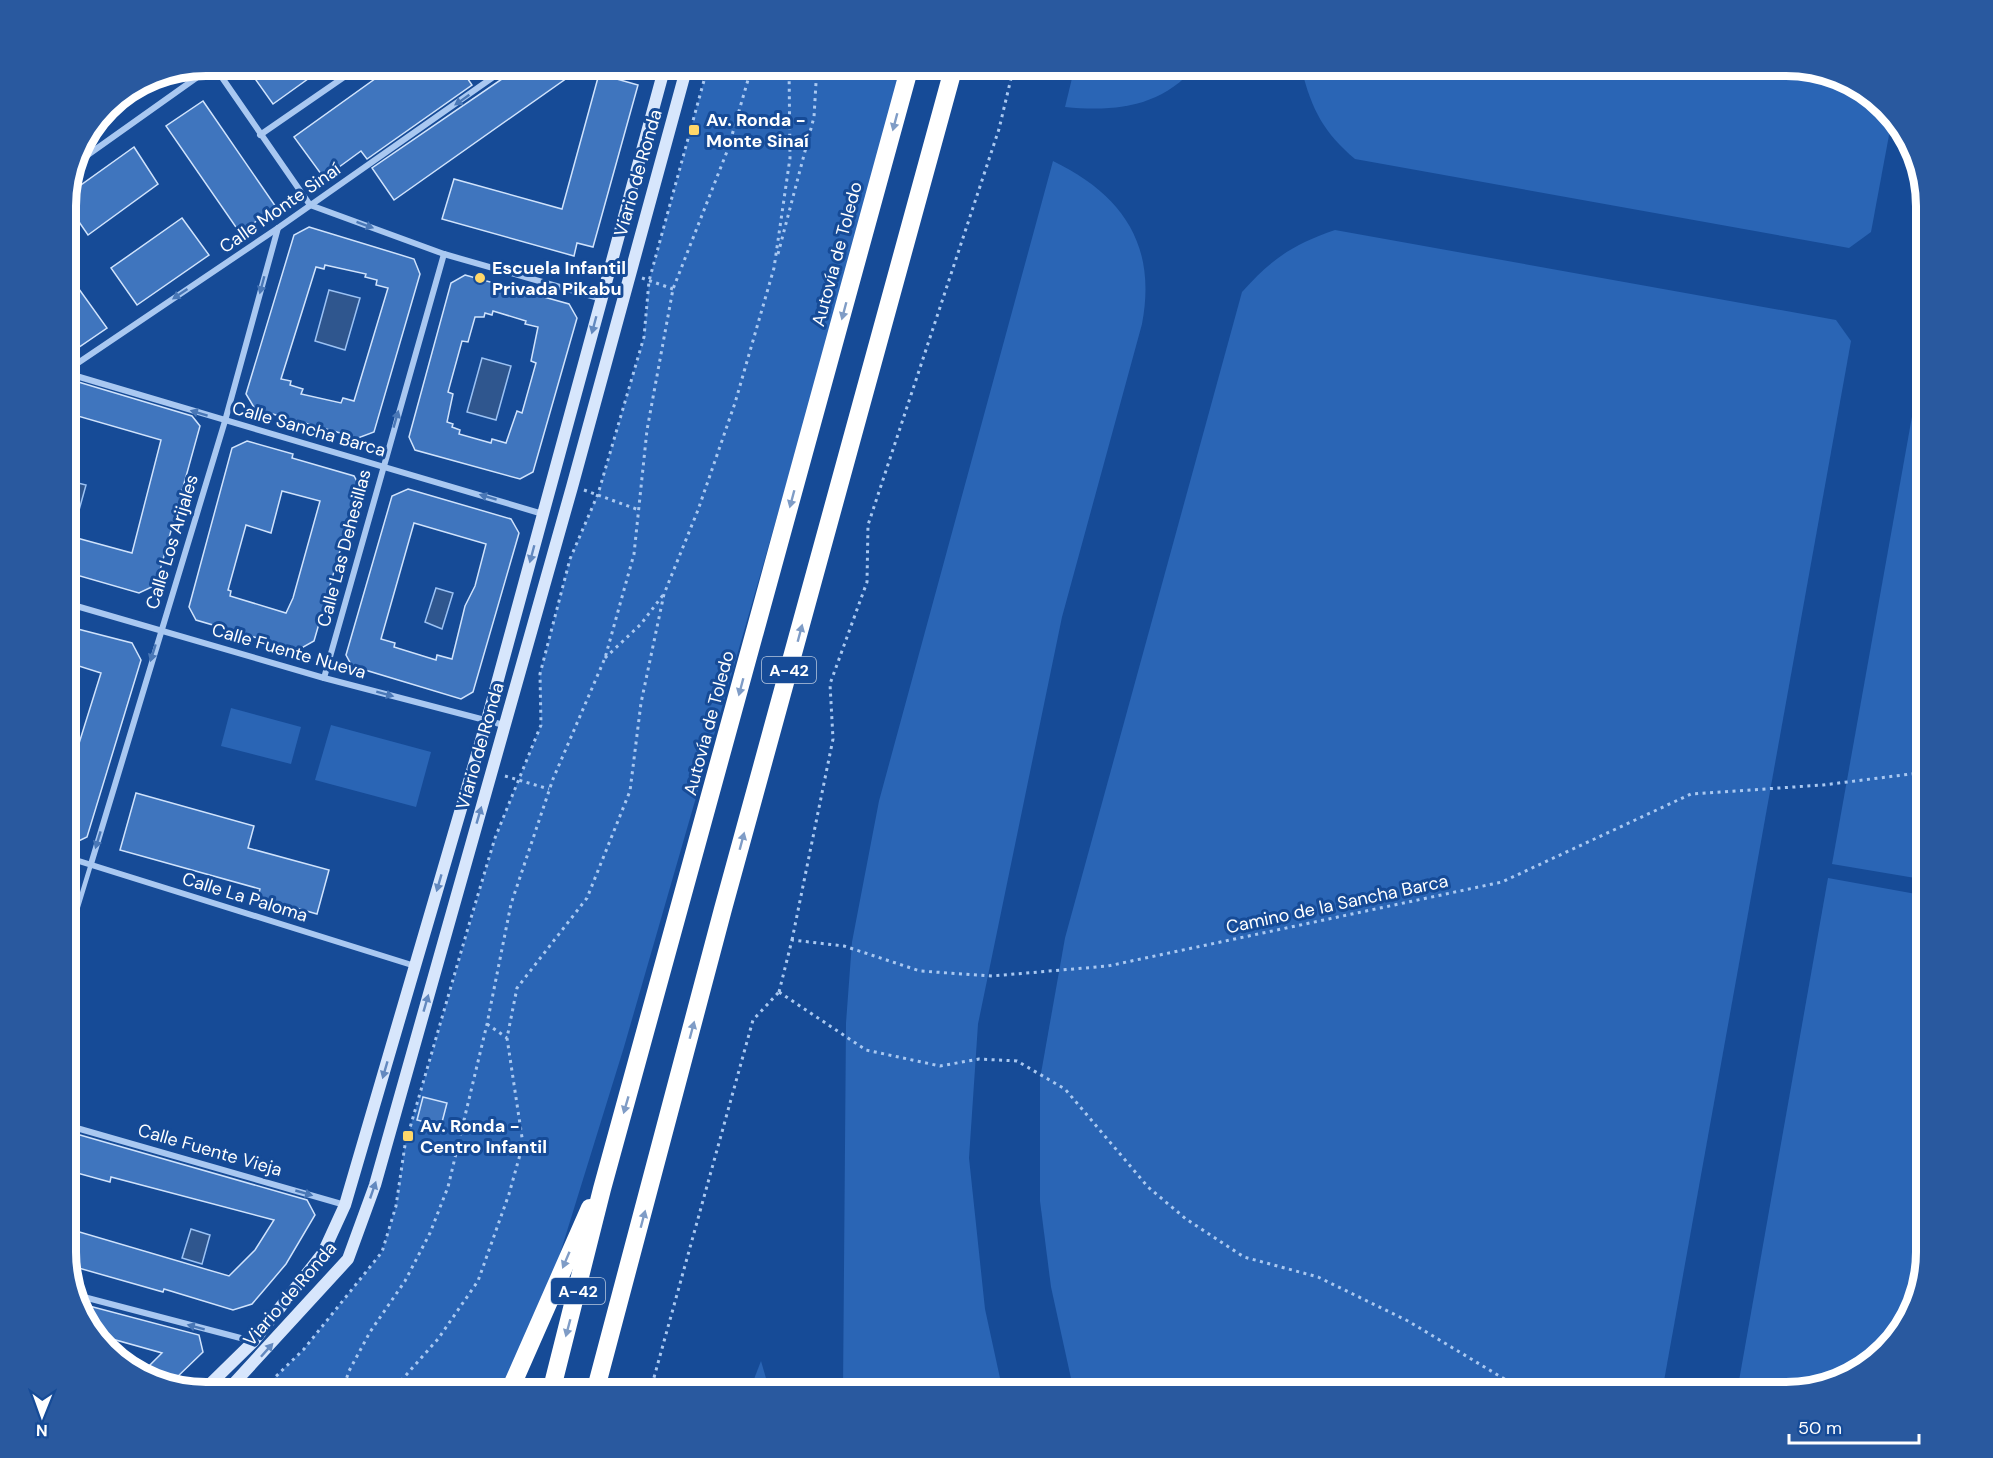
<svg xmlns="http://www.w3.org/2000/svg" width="1993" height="1458" font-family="'DM Sans',sans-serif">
	<rect width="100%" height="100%" fill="#164b97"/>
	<!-- green -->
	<g fill="#2a65b5">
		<polygon points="708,66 907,66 624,1047 537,1328 509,1392 260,1392 304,1349 382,1252 396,1206 405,1145 495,838 541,725 540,674 570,559 598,494 644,337 649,281"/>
		<path d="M1075 66H1196C1161 107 1116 112 1065 107Z"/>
		<path d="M1304 66H1786L1872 95 1892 119 1871 232 1849 248 1355 159C1324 133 1312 110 1302 71Z"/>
		<path d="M1053 161C1123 195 1157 245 1142 324L1062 617 978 1024 969 1158 985 1309 1003 1392H843L846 1023 852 942 879 801Z"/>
		<path d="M1335 230 1836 320 1851 341 1662 1392H1074L1051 1287 1040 1201V1079L1065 938 1242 292C1271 259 1294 244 1335 230Z"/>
		<polygon points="1927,352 1927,880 1832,864 1923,355"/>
		<polygon points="231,708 301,727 291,764 221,746"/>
		<polygon points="331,725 431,752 416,807 315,780"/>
		<polygon points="1828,878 1927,896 1927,1251 1898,1337 1849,1377 1786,1392 1737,1392"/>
		<polygon points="761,1361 770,1392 749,1392"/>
	</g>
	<!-- water -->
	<g fill="#2f568e" stroke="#9bc2f4" stroke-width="1.5">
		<polygon points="329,290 360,298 345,350 315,341"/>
		<polygon points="482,358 511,366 496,420 467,412"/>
		<polygon points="66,480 86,485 76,521 66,518"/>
		<polygon points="436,588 453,593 442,629 425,622"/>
		<polygon points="191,1229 210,1235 202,1264 182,1258"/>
	</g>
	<!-- building -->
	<g fill="#3f75be" stroke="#d0e3fc" stroke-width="1.5" fill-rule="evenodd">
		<polygon points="246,66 326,66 273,104"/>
		<polygon points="393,66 459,66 472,85 367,159 361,151 324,178 294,137"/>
		<polygon points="521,66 584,66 394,200 372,168"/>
		<polygon points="599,74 638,85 593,247 577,243 574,256 442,219 454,179 562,209"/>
		<polygon points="203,101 276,207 240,233 166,126"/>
		<polygon points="134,147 158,184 88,235 66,203 67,195"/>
		<polygon points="182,218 209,255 137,305 111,268"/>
		<path d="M309 227 414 259 420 274 374 432 358 438 255 409 246 394 294 235ZM325 265 366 274 365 277 377 280 376 285 388 288 354 401 343 398 341 403 301 394 303 389 290 385 291 381 281 379 316 267 324 269Z"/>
		<polygon points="66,271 107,328 66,356"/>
		<path d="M465 275 569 304 577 318 533 472 520 479 415 450 409 437 451 283ZM493 311 526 321 525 324 538 327 531 361 536 363 522 413 517 411 506 443 492 439 491 443 459 434 460 430 452 427 453 424 447 422 453 394 448 392 462 341 468 342 475 317H484L485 313 492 315Z"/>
		<polygon points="75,381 192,416 200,426 156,585 139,593 66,572 66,535 132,553 161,440 78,416 66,424 66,383"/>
		<path d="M247 441 293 454 292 458 354 476 359 485 314 641 298 650 196 620 189 607 232 448ZM282 491 320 501 293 598 286 613 230 596 231 591 228 590 246 525 271 533Z"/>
		<path d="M408 489 511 519 519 533 473 692 461 699 352 666 346 655 392 496ZM414 523 486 544 475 586 465 606 452 659 437 655 436 660 394 647 395 643 381 639Z"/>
		<polygon points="66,626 132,643 141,660 87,837 66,847 66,785 101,673 66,662"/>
		<polygon points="136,793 254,826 248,848 329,870 317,914 258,897 260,889 120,850"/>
		<polygon points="423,1097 447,1103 441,1126 417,1120"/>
		<polygon points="66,1131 307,1200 315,1215 286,1264 264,1290 252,1304 233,1310 164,1289 163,1292 68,1265 66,1228 229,1276 255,1250 274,1220 111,1177 110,1182 66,1170"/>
		<polygon points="78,1303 199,1335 203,1352 173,1381 144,1371 162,1353 98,1335 81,1314"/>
	</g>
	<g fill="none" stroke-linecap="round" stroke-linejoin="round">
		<!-- path -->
		<g stroke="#a9c8f1" stroke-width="3" stroke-dasharray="3 4.5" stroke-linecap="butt">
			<polyline points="778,254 814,117 817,66"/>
			<polyline points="642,278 673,289"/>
			<polyline points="584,490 639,510"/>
			<polyline points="605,658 641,624 663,595"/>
			<polyline points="505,776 549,789"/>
			<polyline points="792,940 833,739 830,684 867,582 868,525 999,129 1014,66"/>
			<polyline points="779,992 792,940 844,946 920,971 992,976 1108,966 1502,882 1691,794 1823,785 1927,772"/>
			<polyline points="779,992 866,1050 940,1066 979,1059 1017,1061 1065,1089 1148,1187 1186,1219 1244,1257 1318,1277 1408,1321 1526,1392"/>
			<polyline points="487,1024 507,1038"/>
			<polyline points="260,1392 304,1349 382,1252 396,1206 405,1145 468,928 495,838 541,725 540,674 570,559 598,494 644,337 649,281 708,66"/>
			<polyline points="342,1392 349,1371 370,1332 405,1281 430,1233 448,1187 487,1024 511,904 553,779 605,658 634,554 647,430 673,289 728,149 752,66"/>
			<polyline points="391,1392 438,1339 478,1281 509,1194 523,1144 507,1038 517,988 587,898 630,791 641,703 664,594 698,510 735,403 774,268 790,158 789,66"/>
			<polyline points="650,1392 753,1020 779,992"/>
		</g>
		<!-- lane -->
		<polyline stroke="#a9c8f1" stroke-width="4.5" points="70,933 91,864"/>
		<!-- street -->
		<g stroke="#a9c8f1" stroke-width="6">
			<polyline points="214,66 310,205 444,254 602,299"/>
			<polyline points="260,135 360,66"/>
			<polyline points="75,164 213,66"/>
			<polyline points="66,371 278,228 509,66"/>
			<polyline points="66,373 543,514"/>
			<polyline points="66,603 324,678 504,725"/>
			<polyline points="324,678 444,254"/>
			<polyline points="66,857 415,966"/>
			<polyline points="91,864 225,421 278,228"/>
			<polyline points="66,1125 345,1205"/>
			<polyline points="76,1295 252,1341"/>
		</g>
		<!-- secondary -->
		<g stroke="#d7e6fc" stroke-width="12">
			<polyline points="203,1391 253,1342 323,1253 345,1205 487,720 665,66"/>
			<polyline points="226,1392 348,1259 375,1185 572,487 687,66"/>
		</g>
		<!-- highway -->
		<g stroke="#fff" stroke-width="18">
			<polyline points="509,1392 590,1208"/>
			<polyline points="551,1392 602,1189 910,66"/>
			<polyline points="595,1392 723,909 954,66"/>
		</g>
	</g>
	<!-- one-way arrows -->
	<defs><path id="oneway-solid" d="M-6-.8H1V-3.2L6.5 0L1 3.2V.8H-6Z" transform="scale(1.5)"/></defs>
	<g fill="#4977b6">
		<use href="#oneway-solid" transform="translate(462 100) rotate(145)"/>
		<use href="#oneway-solid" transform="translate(365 225) rotate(20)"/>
		<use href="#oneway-solid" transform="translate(262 285) rotate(105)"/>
		<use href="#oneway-solid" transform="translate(180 294) rotate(146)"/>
		<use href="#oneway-solid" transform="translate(199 413) rotate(-163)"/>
		<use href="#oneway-solid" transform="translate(396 419) rotate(-74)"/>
		<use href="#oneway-solid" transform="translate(488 497) rotate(-163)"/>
		<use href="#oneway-solid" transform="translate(153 653) rotate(107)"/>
		<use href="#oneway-solid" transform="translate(385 694) rotate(15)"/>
		<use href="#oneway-solid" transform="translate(98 840) rotate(107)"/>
		<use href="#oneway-solid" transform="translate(304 1193) rotate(16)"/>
		<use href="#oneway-solid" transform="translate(196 1327) rotate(-165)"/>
	</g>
	<g fill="#7f9cc6">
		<use href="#oneway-solid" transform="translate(895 122) rotate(105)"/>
		<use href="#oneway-solid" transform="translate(844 311) rotate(105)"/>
		<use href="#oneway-solid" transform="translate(792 499) rotate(105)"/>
		<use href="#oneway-solid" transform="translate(800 633) rotate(-75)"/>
		<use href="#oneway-solid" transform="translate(741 687) rotate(105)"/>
		<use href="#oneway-solid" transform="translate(742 841) rotate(-75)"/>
		<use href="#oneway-solid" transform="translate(692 1030) rotate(-75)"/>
		<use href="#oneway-solid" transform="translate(626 1105) rotate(106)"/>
		<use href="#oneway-solid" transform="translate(643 1219) rotate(-75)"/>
		<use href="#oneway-solid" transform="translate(566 1260) rotate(113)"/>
		<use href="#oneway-solid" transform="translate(568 1328) rotate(105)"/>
	</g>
	<g fill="#6389bf">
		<use href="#oneway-solid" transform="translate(594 325) rotate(105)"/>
		<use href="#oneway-solid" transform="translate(532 554) rotate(105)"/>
		<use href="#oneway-solid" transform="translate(479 815) rotate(-74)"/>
		<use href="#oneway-solid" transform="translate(439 883) rotate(106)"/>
		<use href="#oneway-solid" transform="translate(426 1003) rotate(-74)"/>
		<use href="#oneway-solid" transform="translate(385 1070) rotate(106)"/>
		<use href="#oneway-solid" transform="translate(373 1190) rotate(-71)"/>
		<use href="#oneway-solid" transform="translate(267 1350) rotate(-48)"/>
	</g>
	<!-- markers -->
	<g fill="#ffd769" stroke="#164b97" stroke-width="2">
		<rect x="688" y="124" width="12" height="12" rx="3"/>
		<circle cx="480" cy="278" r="6"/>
		<rect x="402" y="1130" width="12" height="12" rx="3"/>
	</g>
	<g text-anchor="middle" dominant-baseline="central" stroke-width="6" stroke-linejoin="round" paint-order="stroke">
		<!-- shield labels -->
		<g fill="#164b97" stroke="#b9c9e0" stroke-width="1.5">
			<rect x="762" y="657" width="54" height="26" rx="4.5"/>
			<rect x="551" y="1278" width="54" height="26" rx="4.5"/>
		</g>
		<g font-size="16" font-weight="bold" fill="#fff">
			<text x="789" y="670">A-42</text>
			<text x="578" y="1291">A-42</text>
		</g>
		<!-- poi labels -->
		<g font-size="18" font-weight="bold" fill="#fff" stroke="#164b97" text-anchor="start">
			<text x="706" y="120">Av. Ronda -<tspan x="706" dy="21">Monte Sinaí</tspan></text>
			<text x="492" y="268">Escuela Infantil<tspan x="492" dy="21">Privada Pikabu</tspan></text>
			<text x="420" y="1126">Av. Ronda -<tspan x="420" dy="21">Centro Infantil</tspan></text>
		</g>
		<!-- street labels -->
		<g font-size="18" fill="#fff" stroke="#164b97">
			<text transform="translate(638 173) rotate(-74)">Viario de Ronda</text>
			<text transform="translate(280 208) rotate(-35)">Calle Monte Sinaí</text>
			<text transform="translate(837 254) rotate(-75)">Autovía de Toledo</text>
			<text transform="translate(309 429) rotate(16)">Calle Sancha Barca</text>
			<text transform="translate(172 542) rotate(-73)">Calle Los Arijales</text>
			<text transform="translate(344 548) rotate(-75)">Calle Las Dehesillas</text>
			<text transform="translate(289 651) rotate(16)">Calle Fuente Nueva</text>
			<text transform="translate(709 723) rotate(-75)">Autovía de Toledo</text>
			<text transform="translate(480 746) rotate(-74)">Viario de Ronda</text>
			<text transform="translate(245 897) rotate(17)">Calle La Paloma</text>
			<text transform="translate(1337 904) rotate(-12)">Camino de la Sancha Barca</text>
			<text transform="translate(210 1150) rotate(16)">Calle Fuente Vieja</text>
			<text transform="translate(290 1294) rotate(-49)">Viario de Ronda</text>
		</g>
	</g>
	<!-- crop -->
	<path d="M0 0H1993V1458H0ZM206 76H1786A130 130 0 0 1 1916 206V1252A130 130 0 0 1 1786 1382H206A130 130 0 0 1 76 1252V206A130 130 0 0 1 206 76Z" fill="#29599f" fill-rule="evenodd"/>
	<path fill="none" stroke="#fff" stroke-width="8" d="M206 76H1786A130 130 0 0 1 1916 206V1252A130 130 0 0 1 1786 1382H206A130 130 0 0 1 76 1252V206A130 130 0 0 1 206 76Z"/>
	<!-- north arrow -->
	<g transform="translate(42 1416) rotate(181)" stroke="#164b97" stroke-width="4.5" paint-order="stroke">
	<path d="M0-4.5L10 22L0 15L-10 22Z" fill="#ffffff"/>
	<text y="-9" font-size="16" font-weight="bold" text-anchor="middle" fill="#ffffff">N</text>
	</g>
	<!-- scale -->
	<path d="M1789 1434v9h130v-9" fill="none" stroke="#ffffff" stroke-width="3"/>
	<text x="1798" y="1434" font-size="18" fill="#ffffff" stroke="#164b97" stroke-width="4.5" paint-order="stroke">50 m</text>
</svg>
